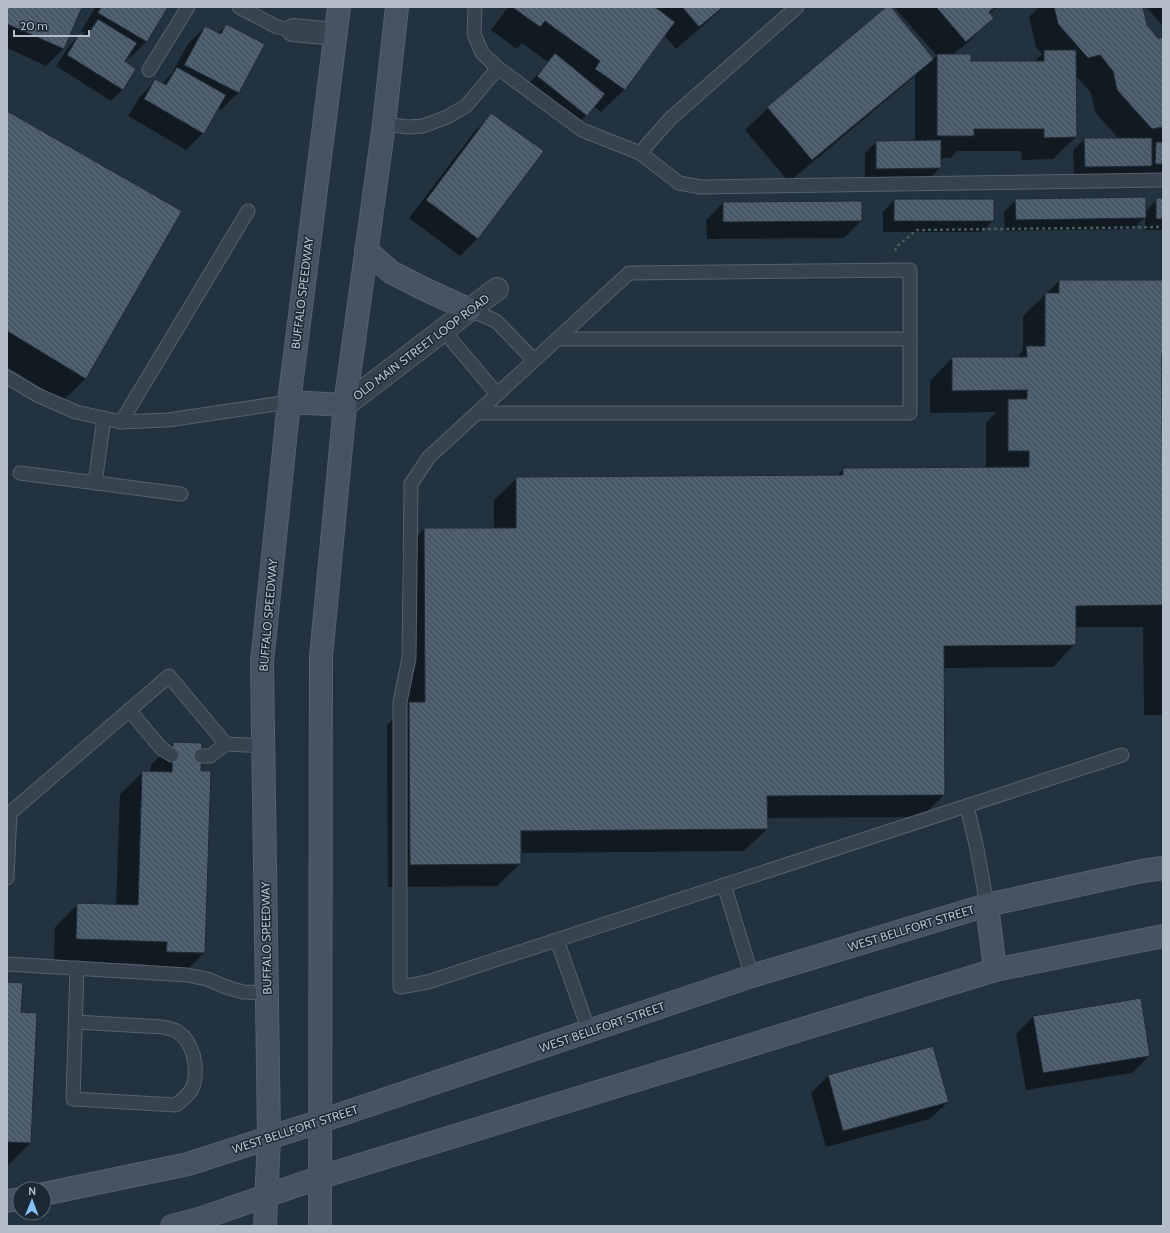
<svg xmlns="http://www.w3.org/2000/svg" width="1170" height="1233" font-family="Cabin,sans-serif">
	<defs>
		<pattern id="building-back-hatch" width="6" height="6" patternUnits="userSpaceOnUse"><rect width="6" height="6" fill="#495968"/><path d="M-1 5l2 2M0 0l6 6M5-1l2 2" fill="none" stroke="#616f7c"/></pattern>
	</defs>
	<rect width="100%" height="100%" fill="#23323f"/>
	<!-- shadow -->
	<g fill="#0007">
		<polygon points="7,7 83,7 80,11 63,49 46,66 7,48"/>
		<polygon points="94,7 167,7 147,41 130,58 127,57 124,62 135,69 122,90 111,101 56,66 69,46 80,35 83,37 85,33 81,31 95,8"/>
		<polygon points="508,7 724,7 676,49 664,35 624,90 601,112 594,106 575,127 526,87 548,62 522,43 517,49 491,30"/>
		<polygon points="888,7 889,7 933,59 937,56 894,7 997,7 989,14 992,18 970,41 952,55 970,62 1034,62 1042,54 1036,47 1029,17 1039,7 1142,7 1146,26 1158,40 1163,39 1163,140 1160,143 1163,143 1163,174 1145,175 1145,173 1140,177 1074,178 1073,150 1085,139 1119,139 1095,112 1091,93 1077,77 1075,78 1076,137 1053,159 1022,160 1021,151 957,151 951,158 940,158 940,168 929,179 865,180 865,153 876,142 915,141 915,76 789,182 745,130 768,108"/>
		<polygon points="1146,7 1163,7 1163,26"/>
		<polygon points="227,25 264,44 238,93 221,110 218,108 203,133 186,150 128,116 139,98 156,80 162,84 172,73 188,44 205,27 218,33"/>
		<polygon points="7,112 86,378 63,401 7,367"/>
		<polygon points="492,114 542,151 477,239 460,256 409,218 475,131"/>
		<polygon points="1157,199 1163,199 1163,230 1145,230 1145,217 1133,229 1005,231 1004,212 1016,200 1145,212"/>
		<polygon points="894,200 993,221 981,232 883,232 883,212"/>
		<polygon points="723,203 861,221 844,238 707,239 706,220"/>
		<polygon points="1059,281 1163,281 1163,715 1144,715 1143,627 1075,627 1075,644 1053,667 943,668 944,795 922,817 767,818 767,829 744,851 520,853 520,864 497,886 388,887 387,725 403,709 402,552 424,529 494,529 494,500 517,478 837,476 843,469 986,468 986,422 997,412 930,413 930,381 952,358 1016,358 1023,350 1023,316"/>
		<polygon points="173,743 200,772 210,772 204,953 181,976 144,974 145,964 54,961 55,927 78,904 116,906 120,794 143,772 150,772 151,765"/>
		<polygon points="7,983 20,1013 36,1014 30,1143 8,1165"/>
		<polygon points="1033,1017 1149,1056 1132,1073 1026,1090 1016,1034"/>
		<polygon points="933,1047 948,1102 930,1119 826,1147 811,1093 828,1076"/>
	</g>
	<!-- building -->
	<g fill="url(#building-back-hatch)" stroke="#1e2a36">
		<polygon points="7,7 82,7 64,49 7,24"/>
		<polygon points="101,7 168,7 147,42 98,13"/>
		<polygon points="512,7 655,7 675,22 625,90 595,69 600,61 545,21 540,27"/>
		<polygon points="682,7 723,7 699,27"/>
		<polygon points="886,7 891,7 934,59 812,160 767,107"/>
		<polygon points="936,7 995,7 989,12 994,18 966,42"/>
		<polygon points="1054,7 1143,7 1147,25 1158,38 1163,38 1163,127 1152,129 1117,90 1113,71 1100,55 1088,58 1058,24"/>
		<polygon points="98,19 137,43 125,61 136,69 123,90 67,55 80,33 86,37"/>
		<polygon points="226,24 265,44 239,93 184,65 205,26 221,34"/>
		<polygon points="1044,50 1076,50 1077,137 1044,138 1044,129 974,129 974,136 937,136 937,54 971,54 971,61 1044,61"/>
		<polygon points="555,53 605,94 587,116 537,76"/>
		<polygon points="177,67 226,95 204,134 144,99 155,79 166,85"/>
		<polygon points="7,111 182,211 86,379 7,331"/>
		<polygon points="491,113 544,151 478,239 426,200"/>
		<polygon points="1084,138 1152,138 1152,166 1085,167"/>
		<polygon points="941,140 941,168 876,169 876,141"/>
		<polygon points="1156,142 1163,142 1163,164 1155,164"/>
		<polygon points="1146,197 1146,218 1016,220 1015,199"/>
		<rect x="1156" y="198" width="7" height="21"/>
		<rect x="894" y="199" width="100" height="22"/>
		<polygon points="862,201 862,221 723,222 723,202"/>
		<polygon points="1059,280 1163,280 1163,355 1162,355 1163,605 1076,606 1076,645 944,646 945,795 767,796 768,829 521,831 521,864 410,865 409,702 425,702 424,528 516,528 516,477 843,475 843,468 1029,467 1029,451 1008,451 1008,399 1027,399 1027,390 952,391 952,357 1027,357 1026,346 1045,346 1045,293 1059,293"/>
		<polygon points="1162,355 1163,355 1163,450"/>
		<polygon points="173,742 202,743 201,771 211,771 205,953 166,952 167,942 76,939 77,903 138,905 142,771 172,772"/>
		<polygon points="7,982 23,983 21,1012 37,1013 31,1143 7,1142"/>
		<polygon points="1141,998 1150,1056 1043,1073 1033,1016"/>
		<polygon points="933,1046 949,1102 843,1131 828,1075"/>
	</g>
	<g fill="none" stroke-linecap="round" stroke-linejoin="round">
		<defs>
			<g id="service">
				<polyline points="239,7 277,27 293,30"/>
				<polyline points="475,7 474,34 482,53 498,68 582,130 640,153 679,183 701,187 1163,180"/>
				<polyline points="149,70 188,7"/>
				<polyline points="384,124 408,127 423,126 447,117 466,106 498,68"/>
				<polyline points="640,153 670,119 797,7"/>
				<polyline points="470,310 496,321 534,360"/>
				<polyline points="443,330 497,394"/>
				<polyline points="557,339 910,339"/>
				<polyline points="7,377 37,395 76,412 121,422 168,420 289,402"/>
				<polyline points="477,413 910,413 910,270 629,273 429,457 411,484 409,658 400,702 400,987 428,982 1122,755"/>
				<polyline points="121,422 248,211"/>
				<polyline points="20,473 181,494"/>
				<polyline points="95,483 104,418"/>
				<polyline points="129,710 162,749 172,755"/>
				<polyline points="201,756 210,756 226,744 264,746"/>
				<polyline points="967,806 977,849 987,905"/>
				<polyline points="7,878 10,813 169,676 226,744"/>
				<polyline points="724,885 752,976"/>
				<polyline points="557,940 589,1031"/>
				<polyline points="7,964 187,975 207,979 226,987 243,992 267,993"/>
				<path d="M75 1022 163 1027C167 1028 174 1029 178 1032 193 1042 198 1066 194 1083 192 1093 183 1099 176 1105L73 1099 77 968"/>
			</g>
			<g id="minor">
				<polyline points="293,30 335,34"/>
				<polyline points="345,405 497,289"/>
			</g>
			<g id="secondary">
				<polyline points="366,250 391,272 422,288 470,310"/>
				<polyline points="289,402 345,405"/>
				<polyline points="987,905 995,970"/>
				<polyline points="44,1194 188,1164 321,1121 752,976 987,905 1142,871 1163,868"/>
				<polyline points="7,1201 20,1199"/>
				<polyline points="172,1226 202,1218 321,1177 995,970 1163,936"/>
				<polyline points="265,1226 269,1138 262,662 289,402 339,7"/>
				<polyline points="320,1226 321,657 345,405 384,124 397,7"/>
			</g>
		</defs>
		<!-- service casing -->
		<use href="#service" stroke="#55616d" stroke-width="15"/>
		<!-- minor casing -->
		<use href="#minor" stroke="#55616d" stroke-width="24"/>
		<!-- secondary casing -->
		<use href="#secondary" stroke="#55616d" stroke-width="24"/>
		<!-- path -->
		<polyline stroke="#435c5d" stroke-width="2.5" stroke-dasharray="3 3" stroke-linecap="butt" points="895,251 897,246 917,230 1163,227"/>
		<!-- service -->
		<use href="#service" stroke="#37434f" stroke-width="13"/>
		<!-- minor -->
		<use href="#minor" stroke="#37434f" stroke-width="22"/>
		<!-- secondary -->
		<use href="#secondary" stroke="#455362" stroke-width="22"/>
	</g>
	<g text-anchor="middle" dominant-baseline="central" stroke-width="3" stroke-linejoin="round" paint-order="stroke">
		<!-- street labels -->
		<g font-size="12" fill="#b3beca" stroke="#1c2834">
			<text transform="translate(302 293) rotate(-83)">BUFFALO SPEEDWAY</text>
			<text transform="translate(421 347) rotate(-37)">OLD MAIN STREET LOOP ROAD</text>
			<text transform="translate(268 615) rotate(-85)">BUFFALO SPEEDWAY</text>
			<text transform="translate(911 928) rotate(-17)">WEST BELLFORT STREET</text>
			<text transform="translate(266 938) rotate(-91)">BUFFALO SPEEDWAY</text>
			<text transform="translate(602 1027) rotate(-19)">WEST BELLFORT STREET</text>
			<text transform="translate(295 1129) rotate(-18)">WEST BELLFORT STREET</text>
		</g>
	</g>
	<!-- border -->
	<rect width="1170" height="1233" fill="none" stroke="#b3beca" stroke-width="16"/>
	<!-- north arrow -->
	<g transform="translate(32 1201) rotate(1)"><circle r="19" fill="#1c2834" stroke="#586470"/>
	<path d="M0-3L7 15L0 10L-7 15Z" fill="#86bffc"/>
	<text y="-6" font-size="11" font-weight="bold" text-anchor="middle" fill="#b3beca">N</text>
	</g>
	<!-- scale -->
	<path d="M14 30v6h75v-6" fill="none" stroke="#b3beca" stroke-width="2"/>
	<text x="20" y="30" font-size="12" fill="#b3beca" stroke="#1c2834" stroke-width="3" paint-order="stroke">20 m</text>
</svg>
